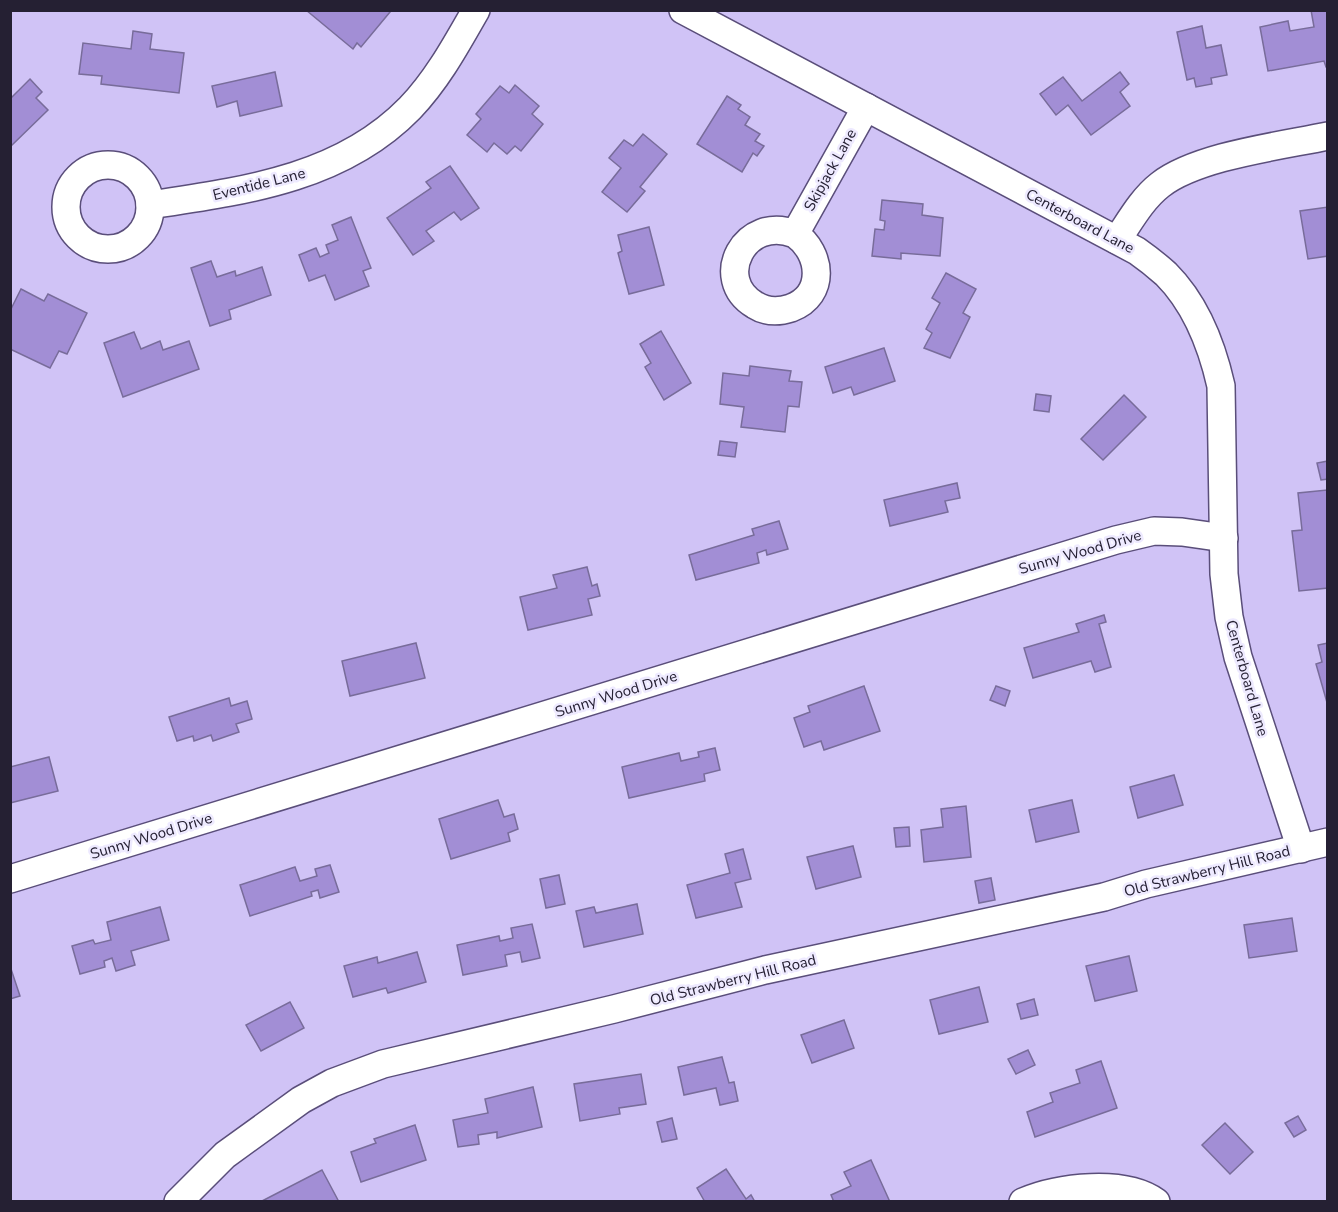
<svg xmlns="http://www.w3.org/2000/svg" width="1338" height="1212" font-family="'Nunito Sans',sans-serif">
	<rect width="100%" height="100%" fill="#d0c3f6"/>
	<!-- building -->
	<g fill="#a28ed5" stroke="#786c9a" stroke-width="1.5">
		<polygon points="306,10 388,10 390,12 361,47 357,43 353,49"/>
		<polygon points="1311,10 1328,10 1328,67 1326,67 1324,61 1268,71 1260,27 1288,21 1290,31 1314,27"/>
		<polygon points="1202,26 1206,48 1221,45 1227,75 1211,78 1212,84 1196,87 1194,78 1187,80 1177,32"/>
		<polygon points="133,31 152,34 150,49 184,53 179,93 101,84 102,76 79,74 83,43 131,49"/>
		<polygon points="275,72 282,106 240,116 237,101 217,107 212,86"/>
		<polygon points="1120,72 1129,84 1120,92 1130,106 1091,135 1068,105 1056,115 1040,94 1063,77 1082,101"/>
		<polygon points="30,79 42,92 36,98 48,110 10,147 10,99"/>
		<polygon points="515,85 539,106 532,114 543,124 521,151 515,146 507,154 494,143 487,152 467,135 481,119 476,114 500,86 509,93"/>
		<polygon points="727,96 741,105 738,109 750,117 745,125 760,134 755,141 764,146 757,156 753,153 742,172 697,144"/>
		<polygon points="643,134 667,154 640,187 645,191 627,212 602,192 621,168 609,158 624,140 633,146"/>
		<polygon points="450,166 479,208 461,220 454,212 426,231 434,241 413,255 387,218 431,188 426,182"/>
		<polygon points="882,200 923,204 922,215 943,218 940,256 901,253 901,259 872,256 875,229 884,230 885,221 880,220"/>
		<polygon points="1328,207 1328,256 1308,259 1300,211"/>
		<polygon points="351,217 371,268 363,271 369,286 335,300 325,275 309,281 299,255 316,248 320,257 329,253 326,245 338,240 332,225"/>
		<polygon points="649,227 664,285 629,294 618,253 622,251 618,235"/>
		<polygon points="211,261 217,277 235,271 236,276 262,267 271,295 229,310 231,319 210,326 191,268"/>
		<polygon points="946,273 976,289 963,313 970,317 950,358 924,348 932,333 926,329 940,303 932,298"/>
		<polygon points="21,289 44,301 48,294 87,313 67,354 59,351 50,368 10,349 10,311"/>
		<polygon points="661,331 691,383 664,400 645,367 651,363 640,344"/>
		<polygon points="134,332 141,349 160,341 163,350 189,341 199,369 123,397 104,343"/>
		<polygon points="884,348 895,381 854,395 851,387 833,393 825,367"/>
		<polygon points="750,366 791,371 789,381 802,382 799,407 788,406 785,432 741,427 744,407 720,404 723,373 749,376"/>
		<polygon points="1036,394 1051,396 1049,412 1034,410"/>
		<polygon points="1124,395 1146,417 1103,460 1081,439"/>
		<polygon points="720,441 737,443 735,457 718,455"/>
		<polygon points="1328,461 1328,479 1321,480 1317,463"/>
		<polygon points="957,483 960,498 945,501 948,512 890,526 884,500"/>
		<polygon points="1327,490 1328,588 1299,591 1292,531 1302,530 1298,493"/>
		<polygon points="779,521 788,549 767,555 766,550 757,553 759,563 696,580 689,555 754,535 752,529"/>
		<polygon points="587,567 592,586 597,584 600,596 588,599 592,615 528,630 520,597 557,588 553,575"/>
		<polygon points="1104,615 1106,622 1099,624 1111,667 1095,672 1091,661 1033,678 1024,648 1079,632 1076,624"/>
		<polygon points="416,643 425,678 350,696 342,661"/>
		<polygon points="1328,643 1328,706 1316,664 1322,662 1318,645"/>
		<polygon points="864,686 880,731 824,750 821,741 804,747 794,718 810,712 808,706"/>
		<polygon points="996,686 1010,691 1005,706 990,700"/>
		<polygon points="229,698 231,706 247,701 252,719 236,724 239,732 213,741 211,735 194,741 193,736 177,741 169,717"/>
		<polygon points="715,748 720,770 704,774 705,781 629,798 622,767 679,753 681,761 699,757 698,752"/>
		<polygon points="49,757 58,791 10,803 10,767"/>
		<polygon points="1174,775 1183,805 1138,818 1130,787"/>
		<polygon points="498,800 504,817 514,814 518,829 508,833 510,841 451,859 439,819"/>
		<polygon points="1072,800 1079,832 1036,842 1029,810"/>
		<polygon points="966,806 971,857 924,862 921,830 943,827 941,809"/>
		<polygon points="909,827 910,846 896,847 894,828"/>
		<polygon points="853,846 861,877 816,889 807,857"/>
		<polygon points="743,849 751,879 735,883 742,907 696,918 687,885 730,873 725,854"/>
		<polygon points="330,865 339,892 320,898 318,890 311,892 312,896 250,916 240,885 295,867 300,881 317,876 315,869"/>
		<polygon points="559,875 565,904 546,908 540,879"/>
		<polygon points="991,878 995,900 979,903 975,881"/>
		<polygon points="637,904 643,934 584,947 576,911 594,907 596,913"/>
		<polygon points="160,907 169,940 131,951 135,965 116,971 112,958 104,961 105,967 80,974 72,946 93,940 95,944 111,940 107,922"/>
		<polygon points="1292,918 1297,951 1249,958 1244,925"/>
		<polygon points="532,924 540,958 522,962 520,952 505,955 507,966 463,975 457,945 499,936 500,941 513,938 511,928"/>
		<polygon points="417,952 426,982 388,993 386,988 353,997 344,966 377,957 378,963"/>
		<polygon points="1129,956 1137,991 1095,1001 1086,966"/>
		<polygon points="10,966 20,996 10,999"/>
		<polygon points="979,987 988,1022 939,1034 930,1000"/>
		<polygon points="1034,999 1038,1015 1021,1019 1017,1004"/>
		<polygon points="290,1002 304,1028 261,1051 246,1025"/>
		<polygon points="844,1020 854,1048 812,1063 801,1035"/>
		<polygon points="1028,1050 1035,1065 1016,1074 1008,1059"/>
		<polygon points="722,1057 729,1083 734,1082 738,1101 720,1105 716,1088 684,1095 678,1067"/>
		<polygon points="1101,1061 1117,1108 1035,1137 1027,1112 1053,1102 1050,1093 1080,1083 1076,1070"/>
		<polygon points="641,1074 646,1104 619,1108 620,1114 580,1121 574,1084"/>
		<polygon points="533,1087 542,1127 497,1138 497,1132 478,1135 479,1144 458,1147 453,1120 488,1113 485,1099"/>
		<polygon points="1298,1116 1306,1130 1294,1137 1285,1123"/>
		<polygon points="672,1118 677,1139 662,1142 657,1122"/>
		<polygon points="1225,1123 1253,1152 1230,1174 1202,1145"/>
		<polygon points="415,1125 426,1160 361,1182 351,1152 376,1143 374,1139"/>
		<polygon points="871,1160 890,1202 834,1202 831,1195 851,1186 844,1172"/>
		<polygon points="726,1169 746,1199 751,1195 755,1202 705,1202 697,1188"/>
		<polygon points="322,1170 339,1202 263,1202 262,1201"/>
	</g>
	<g fill="none" stroke-linecap="round" stroke-linejoin="round">
		<defs>
			<g id="minor">
				<path d="M683 10 1137 251C1147 258 1157 266 1166 274 1196 304 1212 346 1221 386L1224 574 1229 617 1238 657 1301 849"/>
				<circle cx="108" cy="207" r="42"/>
				<path d="M150 205C243 191 341 179 410 108 437 80 456 45 476 10"/>
				<path d="M795 234C822 253 826 295 791 308 779 312 766 312 755 305 711 279 745 214 795 234L866 107"/>
				<path d="M1117 240C1130 221 1142 199 1160 185 1197 156 1280 146 1328 136"/>
				<polyline points="10,879 1116,540 1154,531 1182,532 1224,538"/>
				<polyline points="178,1202 225,1155 301,1100 332,1083 383,1064 614,1009 765,970 1104,897 1146,884 1328,842"/>
				<path d="M1023 1202C1058 1187 1124 1179 1156 1202"/>
			</g>
		</defs>
		<!-- minor casing -->
		<use href="#minor" stroke="#5a4e7a" stroke-width="30"/>
		<!-- minor -->
		<use href="#minor" stroke="#fff" stroke-width="27"/>
	</g>
	<g text-anchor="middle" dominant-baseline="central" stroke-width="5" stroke-linejoin="round" paint-order="stroke">
		<!-- street labels -->
		<g font-size="15" fill="#252033" stroke="#eeeaff">
			<text transform="translate(830 170) rotate(-61)">Skipjack Lane</text>
			<text transform="translate(259 184) rotate(-14)">Eventide Lane</text>
			<text transform="translate(1080 221) rotate(28)">Centerboard Lane</text>
			<text transform="translate(1080 552) rotate(-16)">Sunny Wood Drive</text>
			<text transform="translate(1247 678) rotate(74)">Centerboard Lane</text>
			<text transform="translate(616 694) rotate(-17)">Sunny Wood Drive</text>
			<text transform="translate(151 836) rotate(-17)">Sunny Wood Drive</text>
			<text transform="translate(1207 871) rotate(-14)">Old Strawberry Hill Road</text>
			<text transform="translate(733 980) rotate(-14)">Old Strawberry Hill Road</text>
		</g>
	</g>
	<!-- border -->
	<rect width="1338" height="1212" fill="none" stroke="#252033" stroke-width="24"/>
</svg>
